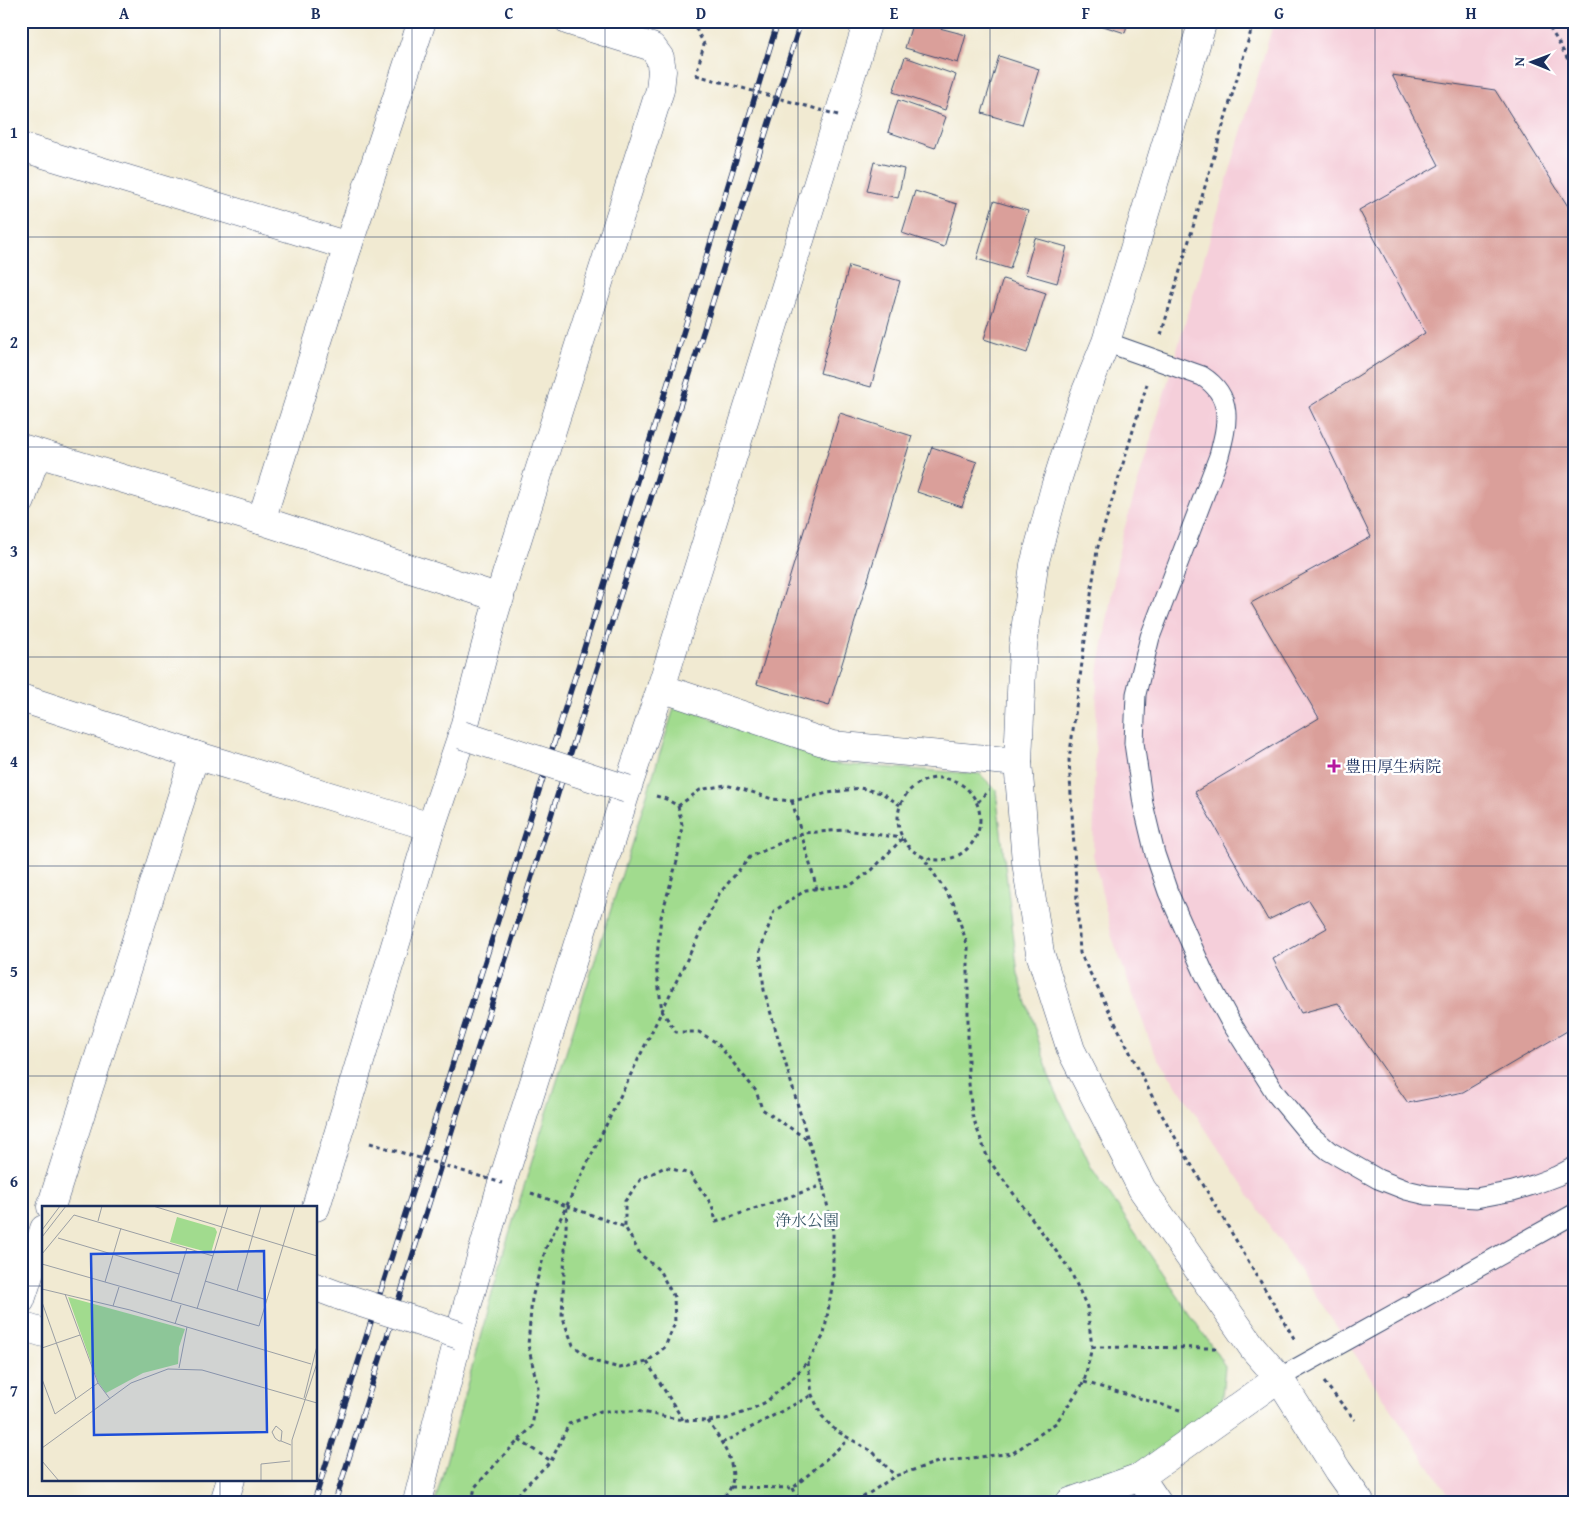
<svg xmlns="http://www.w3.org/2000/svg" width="1595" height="1523" font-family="'Gentium Book Plus','Noto Serif JP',serif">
	<rect width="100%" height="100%" fill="#fff"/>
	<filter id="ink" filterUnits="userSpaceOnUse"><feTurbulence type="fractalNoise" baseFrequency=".02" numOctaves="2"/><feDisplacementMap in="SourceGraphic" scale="10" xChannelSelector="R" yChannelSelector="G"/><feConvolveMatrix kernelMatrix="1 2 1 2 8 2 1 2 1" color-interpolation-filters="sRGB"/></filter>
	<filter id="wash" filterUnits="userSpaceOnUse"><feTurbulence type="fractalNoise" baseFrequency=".0096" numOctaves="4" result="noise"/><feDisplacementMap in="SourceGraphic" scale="20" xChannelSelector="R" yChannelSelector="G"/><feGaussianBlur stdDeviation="1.12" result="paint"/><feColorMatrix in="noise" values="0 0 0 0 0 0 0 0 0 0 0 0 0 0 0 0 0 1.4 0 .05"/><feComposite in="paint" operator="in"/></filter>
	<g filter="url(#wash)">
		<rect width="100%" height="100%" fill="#f1ead2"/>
		<!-- built -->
		<polygon fill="#f5cfda" points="1274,21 1574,21 1574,1502 1453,1502 1153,1050 1112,937 1093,854 1097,678 1121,540"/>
		<!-- green -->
		<polygon fill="#a1db8e" stroke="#5e8576" points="675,705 836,764 980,774 996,790 1018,974 1051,1081 1091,1167 1225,1366 1221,1406 1127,1474 1046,1502 435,1502 504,1250"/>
		<g id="blocks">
			<!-- building -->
			<g fill="#da9f9a">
				<polygon points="913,21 966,35 958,63 905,48"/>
				<polygon points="1088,21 1128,21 1125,33"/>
				<polygon points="999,56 1039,69 1022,125 982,113"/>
				<polygon points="905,57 956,75 945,110 893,92"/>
				<polygon points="1392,75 1495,90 1574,216 1574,1027 1463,1092 1408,1103 1338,1003 1301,1013 1273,959 1327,928 1309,900 1268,920 1195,792 1319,718 1251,603 1371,537 1309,407 1425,333 1359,210 1439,165"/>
				<polygon points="898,100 946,117 935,148 888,132"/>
				<polygon points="874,162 904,169 898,198 867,191"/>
				<polygon points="915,191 957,204 944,247 902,233"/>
				<polygon points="994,201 1028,211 1010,269 977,259"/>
				<polygon points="1035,238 1067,247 1057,283 1025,274"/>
				<polygon points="849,266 900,281 871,387 820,373"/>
				<polygon points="1003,279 1046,293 1027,353 984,339"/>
				<polygon points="840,413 912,436 829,706 757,684"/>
				<polygon points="932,447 977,462 962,507 917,492"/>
			</g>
		</g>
	</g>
	<g filter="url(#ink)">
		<use href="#blocks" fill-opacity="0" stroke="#3b4b6f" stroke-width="1"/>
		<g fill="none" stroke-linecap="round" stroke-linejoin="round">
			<defs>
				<g id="lane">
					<path d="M1106 342 1202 376C1235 397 1227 425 1219 456L1150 637 1136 694 1134 743 1143 804 1155 854 1168 892 1204 973 1230 1021 1276 1094 1309 1134 1329 1151 1378 1179 1406 1190 1427 1195 1476 1198 1513 1191 1533 1185 1557 1176 1574 1167"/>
					<polyline points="1279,1378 1574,1214"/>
				</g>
				<g id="street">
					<polyline points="21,147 348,246"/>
					<polyline points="21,448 260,520 500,598"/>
					<polyline points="21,501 32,467 40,454"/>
					<polyline points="260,520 266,505 348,246 422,21"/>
					<polyline points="661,688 832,745 1018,762"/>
					<polyline points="21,698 195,755 431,827"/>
					<polyline points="51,1207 195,755"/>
					<polyline points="316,1207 431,827 462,735 491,625 506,575 660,90 662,71 660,58 652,47 569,21"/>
					<polyline points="316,1287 340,1296"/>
					<polyline points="21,1300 44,1229"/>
					<polyline points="21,1326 44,1333"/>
					<polyline points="1140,1477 1157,1502"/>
					<polyline points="224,1502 231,1479"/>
					<polyline points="417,1502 459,1335 502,1183 627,789 661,688 868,21"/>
					<polyline points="1070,1502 1140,1477 1279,1378"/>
				</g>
				<polyline id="secondary" points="1203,21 1106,342 1084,396 1055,487 1034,565 1023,646 1018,762 1026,862 1040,953 1071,1050 1142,1189 1253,1348 1279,1378 1338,1471 1360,1502"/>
			</defs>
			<!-- lane casing -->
			<use href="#lane" stroke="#3b4b6f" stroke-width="21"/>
			<!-- street casing -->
			<use href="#street" stroke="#3b4b6f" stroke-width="29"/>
			<!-- secondary casing -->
			<use href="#secondary" stroke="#3b4b6f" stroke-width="29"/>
			<!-- path -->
			<g stroke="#3b4b6f" stroke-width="3" stroke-dasharray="4 4" stroke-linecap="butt">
				<polyline points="692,21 704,44 696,75"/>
				<polyline points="1463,21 1464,24 1467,21"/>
				<polyline points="1546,21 1574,70"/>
				<polyline points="1161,335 1254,21"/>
				<polyline points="1147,384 1097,550 1069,760 1080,953 1159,1110 1295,1340"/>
				<circle cx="939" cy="819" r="41"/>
				<polyline points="656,796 666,799 678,806 682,825 677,861 661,917 656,966 662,1011 676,1032 699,1032 717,1043 756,1091 762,1109 808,1140"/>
				<polyline points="792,801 817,889"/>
				<polyline points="978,802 989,790"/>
				<polyline points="678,806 700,790 726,785 749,791 772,799 792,801 828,793 860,788 882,793 900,805"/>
				<polyline points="531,1193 567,1206 562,1316 573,1345 593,1361 620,1368 647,1362 665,1347 675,1323 674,1297 659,1270 640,1254 625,1227 625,1201 641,1179 665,1167 690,1174 712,1205 716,1222 823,1185"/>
				<polyline points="567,1206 625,1227"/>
				<polyline points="1092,1347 1216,1348"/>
				<polyline points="647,1362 683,1420"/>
				<polyline points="808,1362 812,1395 822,1416 835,1430 873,1452 895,1476"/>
				<polyline points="1084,1382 1180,1410"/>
				<polyline points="1324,1382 1355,1420"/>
				<path d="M708 1421C723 1444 751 1483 716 1502"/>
				<polyline points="519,1440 551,1461"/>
				<polyline points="722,1443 812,1395"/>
				<polyline points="731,1487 793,1488 849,1439"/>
				<polyline points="793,1488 799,1502"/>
				<polyline points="472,1502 475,1487 503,1456 532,1427 538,1388 528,1345 532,1298 546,1248 719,894 750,857 802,833 846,830 902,838"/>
				<polyline points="514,1502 522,1489 551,1461 569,1424 601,1411 636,1411 683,1420 708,1421 726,1419 748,1411 766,1402 793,1378 808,1361 824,1335 833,1281 833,1232 823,1185 808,1140 764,990 760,951 774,911 806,890 851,885 872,870 903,838"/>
				<polyline points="856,1502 895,1476 938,1462 1013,1453 1056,1423 1084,1382 1092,1347 1087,1307 1070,1270 988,1159 972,1115 968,1073 968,947 954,904 923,857"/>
			</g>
			<!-- lane -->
			<use href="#lane" stroke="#fff" stroke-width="19"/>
			<!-- street -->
			<use href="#street" stroke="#fff" stroke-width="28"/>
			<!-- secondary -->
			<use href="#secondary" stroke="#fff" stroke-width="28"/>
			<defs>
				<g id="rail">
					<polyline points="314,1502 667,386 778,21"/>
					<polyline points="335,1502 801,21"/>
				</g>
			</defs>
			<!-- rail casing -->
			<use href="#rail" stroke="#1b2f5e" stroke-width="5.5"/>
			<!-- rail -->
			<use href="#rail" stroke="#fff" stroke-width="4" stroke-dasharray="11" stroke-linecap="butt"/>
			<defs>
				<polyline id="street-bridge" points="340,1296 459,1335"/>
				<polyline id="secondary-bridge" points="462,735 627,789"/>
			</defs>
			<!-- street-bridge casing -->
			<use href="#street-bridge" stroke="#3b4b6f" stroke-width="29" stroke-linecap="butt"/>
			<!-- secondary-bridge casing -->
			<use href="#secondary-bridge" stroke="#3b4b6f" stroke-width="29" stroke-linecap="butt"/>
			<!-- path-bridge -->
			<g stroke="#3b4b6f" stroke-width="3" stroke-dasharray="4 4" stroke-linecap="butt">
				<polyline points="696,75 838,115"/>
				<polyline points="370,1143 502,1183"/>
			</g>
			<!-- street-bridge -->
			<use href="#street-bridge" stroke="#fff" stroke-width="28"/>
			<!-- secondary-bridge -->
			<use href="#secondary-bridge" stroke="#fff" stroke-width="28"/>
		</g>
	</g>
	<!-- grid -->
	<path fill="none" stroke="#1b2f5e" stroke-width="1" stroke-opacity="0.55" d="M220 21V1207M412 21V1502M605 21V1502M798 21V1502M990 21V1502M1182 21V1502M1375 21V1502M21 237H1574M21 447H1574M21 657H1574M21 866H1574M21 1076H1574M21 1286H44M316 1286H1574M220 1479V1502"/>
	<!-- markers -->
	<path fill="#b5179e" stroke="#fff" stroke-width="2" d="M1331.5 758.5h5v5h5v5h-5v5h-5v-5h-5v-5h5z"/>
	<g text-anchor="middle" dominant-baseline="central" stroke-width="5" stroke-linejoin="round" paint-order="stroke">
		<!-- poi labels -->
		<g font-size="16" fill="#1b2f5e" stroke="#fff" text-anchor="start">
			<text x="1345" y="766">豊田厚生病院</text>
		</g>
		<!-- park labels -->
		<g font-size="16" fill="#3c5a6a" stroke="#fff">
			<text x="807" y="1220">浄水公園</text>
		</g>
	</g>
	<!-- overview -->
	<g transform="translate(42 1206)">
		<rect width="275" height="275" fill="#f1ead2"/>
		<path d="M135 11 173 22 175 26 169 47 128 36ZM26 91 143 123 137 141 136 158 101 167 64 187 56 176Z" fill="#a1db8e"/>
		<path fill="none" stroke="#9b9fa4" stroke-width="1" d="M111 0 275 50M56 15 60 0M0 24 18 0M0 31 24 0M16 32 137 68M0 48 32 9 171 50M0 58 217 120 253 0M163 75 225 94M63 76 79 22M0 83 88 104 269 158M195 85 219 0M23 88 56 177 68 193M129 95 145 42M0 96 34 193M71 100 77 81M155 103 186 0M133 118 139 99M0 142 38 129M137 162 145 121M0 173 13 208 56 177M262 192 275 140M239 235 240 225 234 220 230 226 233 232 237 235H239L249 239M0 242 89 177 126 163 160 164 275 197M0 255 17 275M219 275V258L248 255M250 275V234L275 157"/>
		<path fill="#1d4ed8" fill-opacity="0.15" stroke="#1d4ed8" stroke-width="2.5" d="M222 45 225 226 52 229 49 48Z"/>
		<rect width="275" height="275" fill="none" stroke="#1b2f5e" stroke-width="2.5"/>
	</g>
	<!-- margin -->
	<rect width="1595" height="1523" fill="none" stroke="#fff" stroke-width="55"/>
	<!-- north arrow -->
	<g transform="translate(1532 62) rotate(271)" stroke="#ffffff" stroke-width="4" paint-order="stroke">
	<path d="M0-4L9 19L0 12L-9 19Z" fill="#1b2f5e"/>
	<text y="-8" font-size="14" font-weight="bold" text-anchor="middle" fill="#1b2f5e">N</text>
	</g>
	<rect x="28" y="28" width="1540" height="1468" fill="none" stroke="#1b2f5e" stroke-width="2"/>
	<g font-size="16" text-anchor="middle" font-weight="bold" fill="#1b2f5e">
		<text x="124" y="19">A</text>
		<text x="316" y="19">B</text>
		<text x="509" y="19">C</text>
		<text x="701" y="19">D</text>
		<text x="894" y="19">E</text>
		<text x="1086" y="19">F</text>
		<text x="1279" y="19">G</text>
		<text x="1471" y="19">H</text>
		<text x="14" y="138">1</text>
		<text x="14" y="348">2</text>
		<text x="14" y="557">3</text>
		<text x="14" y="767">4</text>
		<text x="14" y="977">5</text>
		<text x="14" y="1187">6</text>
		<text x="14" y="1396">7</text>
	</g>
</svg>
